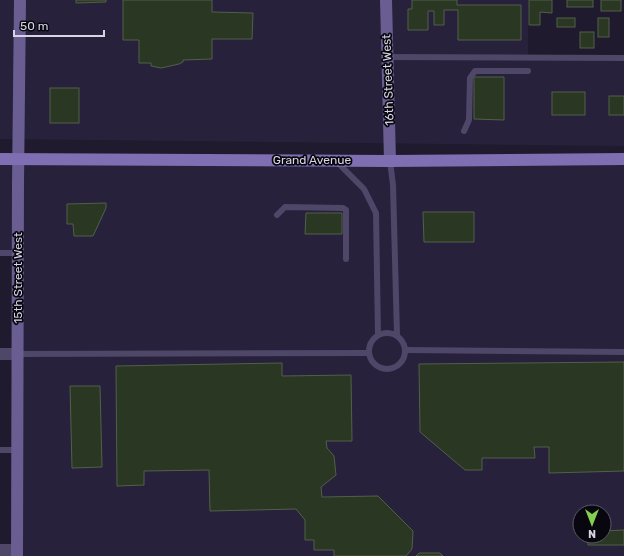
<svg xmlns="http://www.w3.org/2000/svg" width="624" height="556" font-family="Rubik,sans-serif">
	<rect width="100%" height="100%" fill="#1f1a2e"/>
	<!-- built -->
	<g fill="#28213c" fill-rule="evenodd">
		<polygon points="0,0 528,0 528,58 624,58 624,146 0,139"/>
		<path d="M0 159H624V556H17L18 253H0ZM580 512H604V536H580Z"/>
	</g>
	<!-- building -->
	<g fill="#2a3723" stroke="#51604a">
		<polygon points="76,0 106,0 106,2 76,3"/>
		<polygon points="123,0 212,0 212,12 253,13 252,39 212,39 212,59 183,60 183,62 179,64 161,68 151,66 151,63 139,63 139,40 123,40"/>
		<polygon points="412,0 457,0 457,5 521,5 521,40 458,40 458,10 444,10 444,25 434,25 434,11 428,11 428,30 408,30 408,9 412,9"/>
		<polygon points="529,0 552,0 552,13 540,12 540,25 529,25"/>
		<rect x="567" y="0" width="26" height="7"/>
		<rect x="601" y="0" width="20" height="11"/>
		<rect x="557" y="18" width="18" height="9"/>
		<rect x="598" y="18" width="11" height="19"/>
		<rect x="580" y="32" width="14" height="16"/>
		<polygon points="474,77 504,77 504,120 474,119"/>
		<rect x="50" y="88" width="29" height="35"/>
		<rect x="552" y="92" width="33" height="23"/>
		<rect x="609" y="96" width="15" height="19"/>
		<polygon points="106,203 106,208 93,236 74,236 73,224 67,224 67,204"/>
		<polygon points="423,212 474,212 474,242 424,242"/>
		<polygon points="306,213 342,213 342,234 305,234"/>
		<polygon points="624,362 624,471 549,473 549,447 534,447 535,458 482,458 482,470 465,470 420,432 419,364"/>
		<polygon points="282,363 282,376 351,375 352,441 326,441 327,448 334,456 336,475 321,487 322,497 378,496 413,531 412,549 406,556 334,556 334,550 314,550 314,540 305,540 305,520 296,509 210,511 209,470 144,471 144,485 117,486 116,366"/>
		<polygon points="70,386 100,386 102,467 72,468"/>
		<polygon points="624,530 624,545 588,545 588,536 604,536 604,531"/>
		<polygon points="419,553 440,553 443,556 416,556"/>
	</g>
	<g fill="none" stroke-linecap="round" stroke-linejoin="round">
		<!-- lane -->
		<g stroke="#4e4767" stroke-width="6">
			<polyline points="387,57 624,58"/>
			<polyline points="464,131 469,120 470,78 475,71 528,71"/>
			<polyline points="390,161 393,185 397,335"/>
			<polyline points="337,162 364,189 376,213 378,335"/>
			<polyline points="277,215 285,207 343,208 346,210 346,259"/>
			<polyline points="0,253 18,253"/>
			<circle cx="387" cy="351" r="18"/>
			<polyline points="406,350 624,352"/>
			<polyline points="18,354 369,353"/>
			<polyline points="0,450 17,450"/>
		</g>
		<!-- street -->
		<g stroke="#4e4767" stroke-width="12">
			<polyline points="0,354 18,354"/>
			<polyline points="0,550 17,550"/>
		</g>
		<!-- secondary -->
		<g stroke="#6a5d91" stroke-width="12">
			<polyline points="386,0 390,161"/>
			<polyline points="17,556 18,183 20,0"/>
		</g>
		<!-- primary -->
		<polyline stroke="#7f6eb1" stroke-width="12" points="0,159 390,161 624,159"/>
	</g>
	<g text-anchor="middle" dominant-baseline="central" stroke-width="3.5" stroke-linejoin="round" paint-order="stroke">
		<!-- street labels -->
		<g font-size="12" fill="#d7d5e3" stroke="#08070f">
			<text transform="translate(388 80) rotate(-92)">16th Street West</text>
			<text x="312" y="160">Grand Avenue</text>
			<text transform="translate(18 278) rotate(-90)">15th Street West</text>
		</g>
	</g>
	<!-- north arrow -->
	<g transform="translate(592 524) rotate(180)"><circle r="19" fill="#08070f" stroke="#5b5964"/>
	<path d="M0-3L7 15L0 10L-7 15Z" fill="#81d050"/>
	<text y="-6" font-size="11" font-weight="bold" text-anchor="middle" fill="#d7d5e3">N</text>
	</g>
	<!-- scale -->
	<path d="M14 30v6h90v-6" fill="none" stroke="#d7d5e3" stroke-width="2"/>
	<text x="20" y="30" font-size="12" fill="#d7d5e3" stroke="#08070f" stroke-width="3" paint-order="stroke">50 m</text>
</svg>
